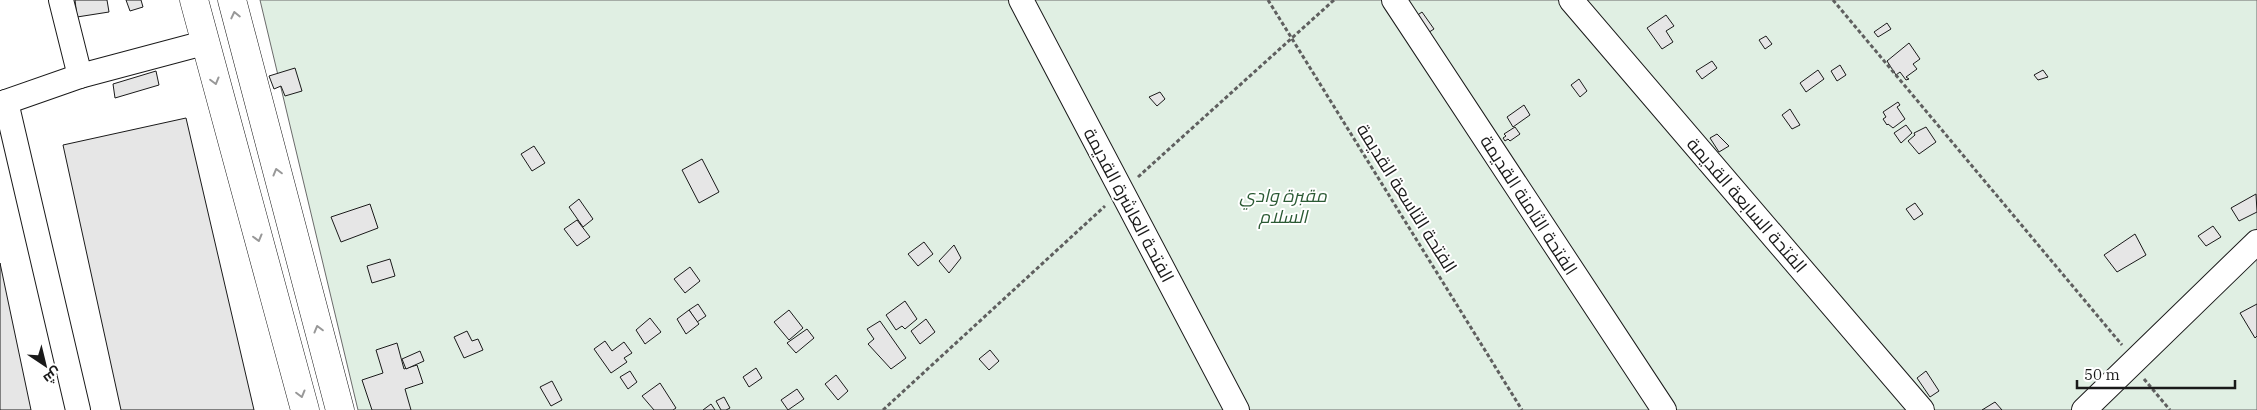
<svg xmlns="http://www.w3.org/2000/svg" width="2257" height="410" font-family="'IBM Plex Serif',Cairo,serif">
	<rect width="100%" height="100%" fill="#fff"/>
	<!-- green -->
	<polygon fill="#e0efe3" stroke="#6a6a6a" points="260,0 2257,0 2257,410 358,410"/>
	<!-- building -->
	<g fill="#e6e6e6" stroke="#1a1a1a">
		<polygon points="75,0 107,0 109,12 77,17"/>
		<polygon points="126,0 141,0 143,7 130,11"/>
		<polygon points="1422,12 1434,29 1420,38 1409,21"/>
		<polygon points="1666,15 1674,26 1666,31 1673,42 1662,49 1647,28"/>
		<polygon points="1887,23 1891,29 1878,37 1874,32"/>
		<polygon points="1766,36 1772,44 1765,49 1759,40"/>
		<polygon points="1909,43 1920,59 1913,64 1917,69 1906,77 1909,79 1906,80 1900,72 1896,75 1887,61"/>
		<polygon points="1712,61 1717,68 1702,79 1696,71"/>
		<polygon points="1840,65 1846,75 1837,81 1831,71"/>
		<polygon points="295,68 302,91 285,96 281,86 274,89 269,76"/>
		<polygon points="1818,70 1824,79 1806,92 1800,83"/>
		<polygon points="2043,70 2048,77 2038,80 2034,75"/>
		<polygon points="156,71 159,85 115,98 113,84"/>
		<polygon points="1579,79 1587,91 1580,97 1571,85"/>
		<polygon points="1160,92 1165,99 1157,106 1149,97"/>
		<polygon points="1898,102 1900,105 1897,107 1905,119 1893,128 1888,124 1887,125 1883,119 1886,117 1883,112"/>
		<polygon points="1524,105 1530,115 1513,127 1507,117"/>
		<polygon points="1790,109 1800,125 1792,129 1782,115"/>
		<polygon points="186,118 254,410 121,410 63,145"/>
		<polygon points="1906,125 1912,133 1901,143 1894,133"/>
		<polygon points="1515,127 1520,134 1510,141 1508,139 1505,141 1503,138 1506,136 1504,134"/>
		<polygon points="1926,127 1936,142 1919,154 1908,141 1915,135 1914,133"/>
		<polygon points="1717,134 1729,146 1719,152 1710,138"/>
		<polygon points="534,146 545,163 532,171 521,154"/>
		<polygon points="702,159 719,192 699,203 682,170"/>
		<polygon points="2256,194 2257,212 2239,221 2231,208"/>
		<polygon points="579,199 593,219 583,227 569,207"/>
		<polygon points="1915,203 1923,214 1914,220 1906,209"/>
		<polygon points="370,204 378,228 341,242 331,217"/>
		<polygon points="577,220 590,237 577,246 564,229"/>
		<polygon points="2213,226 2221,237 2206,246 2198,236"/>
		<polygon points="2135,234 2146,255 2117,272 2104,255"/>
		<polygon points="924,242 933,254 918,266 908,254"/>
		<polygon points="954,245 961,258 949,273 939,261"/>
		<polygon points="390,259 395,276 372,283 367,266"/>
		<polygon points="0,263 31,410 0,410"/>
		<polygon points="690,267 700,281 685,293 674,279"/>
		<polygon points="905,301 917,319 905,329 902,326 896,330 886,315"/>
		<polygon points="698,304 706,316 697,322 689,310"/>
		<polygon points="2257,304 2257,336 2255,338 2240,313"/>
		<polygon points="689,310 699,324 686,334 677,319"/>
		<polygon points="789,310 803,328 789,340 774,322"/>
		<polygon points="650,318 661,332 645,344 636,330"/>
		<polygon points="926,319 935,332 920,344 911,331"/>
		<polygon points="880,321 906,358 891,369 868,344 874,339 867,329"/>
		<polygon points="807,329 814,338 796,353 787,343"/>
		<polygon points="467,331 472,341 478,339 483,350 464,358 454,337"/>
		<polygon points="605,341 612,351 624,342 632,353 624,358 627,362 611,373 594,349"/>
		<polygon points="397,343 404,369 417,365 423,383 405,389 411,410 372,410 362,380 383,373 376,350"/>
		<polygon points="990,350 999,361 989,370 979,359"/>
		<polygon points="420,351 424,361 406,369 402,359"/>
		<polygon points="756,368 762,378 749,387 743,377"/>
		<polygon points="630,371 637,382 628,389 620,377"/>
		<polygon points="1926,371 1939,391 1930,397 1917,378"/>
		<polygon points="836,375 848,391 838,400 825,384"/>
		<polygon points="552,381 562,400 551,406 540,387"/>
		<polygon points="660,383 676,408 673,410 654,410 642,396"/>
		<polygon points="797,389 804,399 788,410 781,400"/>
		<polygon points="724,397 730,408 726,410 721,410 716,401"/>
		<polygon points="1995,402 2002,410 1982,410"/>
		<polygon points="711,404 715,410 703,410"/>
	</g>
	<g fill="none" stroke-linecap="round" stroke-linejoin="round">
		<defs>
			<g id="minor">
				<polyline points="61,0 80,76 204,43"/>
				<polyline points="1021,0 1237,410"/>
				<polyline points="1394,0 1664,410"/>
				<polyline points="1571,0 1922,410"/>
				<polyline points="6,102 78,410"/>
				<polyline points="0,104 80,76"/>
				<polyline points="2084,410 2257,242"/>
			</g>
			<g id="major">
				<polyline points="194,0 305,410"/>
				<polyline points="232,0 340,410"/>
			</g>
		</defs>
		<!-- minor casing -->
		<use href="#minor" stroke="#1a1a1a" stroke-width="26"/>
		<!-- major casing -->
		<use href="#major" stroke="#1a1a1a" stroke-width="29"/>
		<!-- path -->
		<g stroke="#5f5f5f" stroke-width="3" stroke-dasharray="4 2.5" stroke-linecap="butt">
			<polyline points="1268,0 1522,410"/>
			<polyline points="1833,0 2122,345"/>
			<polyline points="1138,177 1334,0"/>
			<polyline points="2144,379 2170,410"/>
			<polyline points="883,410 1105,206"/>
		</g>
		<!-- minor -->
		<use href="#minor" stroke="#fff" stroke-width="24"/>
		<!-- major -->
		<use href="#major" stroke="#fff" stroke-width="28"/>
	</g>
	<!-- one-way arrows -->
	<defs><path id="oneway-chevron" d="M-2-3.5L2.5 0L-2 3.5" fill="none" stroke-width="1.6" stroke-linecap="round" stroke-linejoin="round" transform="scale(1.25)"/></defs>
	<g stroke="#989898">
		<use href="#oneway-chevron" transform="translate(235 15) rotate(-103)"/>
		<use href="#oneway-chevron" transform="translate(215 81) rotate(75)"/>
		<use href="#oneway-chevron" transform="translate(277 172) rotate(-105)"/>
		<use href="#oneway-chevron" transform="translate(258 238) rotate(75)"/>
		<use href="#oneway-chevron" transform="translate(318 329) rotate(-105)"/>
		<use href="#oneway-chevron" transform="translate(301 394) rotate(75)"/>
	</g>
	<g text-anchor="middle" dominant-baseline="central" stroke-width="4" stroke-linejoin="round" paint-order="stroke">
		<!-- park labels -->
		<g font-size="18" font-style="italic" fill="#2b5a34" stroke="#fff">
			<text x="1283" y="195">مقبرة وادي<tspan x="1283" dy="21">السلام</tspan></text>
		</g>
		<!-- street labels -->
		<g font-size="18" fill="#1a1a1a" stroke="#fff">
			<text transform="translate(1407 198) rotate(58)">الفتحة التاسعة القديمة</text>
			<text transform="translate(1129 205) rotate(62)">الفتحة العاشرة القديمة</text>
			<text transform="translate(1529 205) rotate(57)">الفتحة الثامنة القديمة</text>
			<text transform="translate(1747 205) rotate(49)">الفتحة السابعة القديمة</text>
		</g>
	</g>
	<!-- north arrow -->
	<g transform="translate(45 365) rotate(145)" stroke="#ffffff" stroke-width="4" paint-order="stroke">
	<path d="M0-4L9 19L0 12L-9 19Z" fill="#1a1a1a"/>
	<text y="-8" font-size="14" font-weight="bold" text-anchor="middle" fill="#1a1a1a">ش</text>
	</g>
	<!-- scale -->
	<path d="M2077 380v8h158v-8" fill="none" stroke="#1a1a1a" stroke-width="2.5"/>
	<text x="2084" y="380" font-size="15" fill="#1a1a1a" stroke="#ffffff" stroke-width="4" paint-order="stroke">50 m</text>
</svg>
